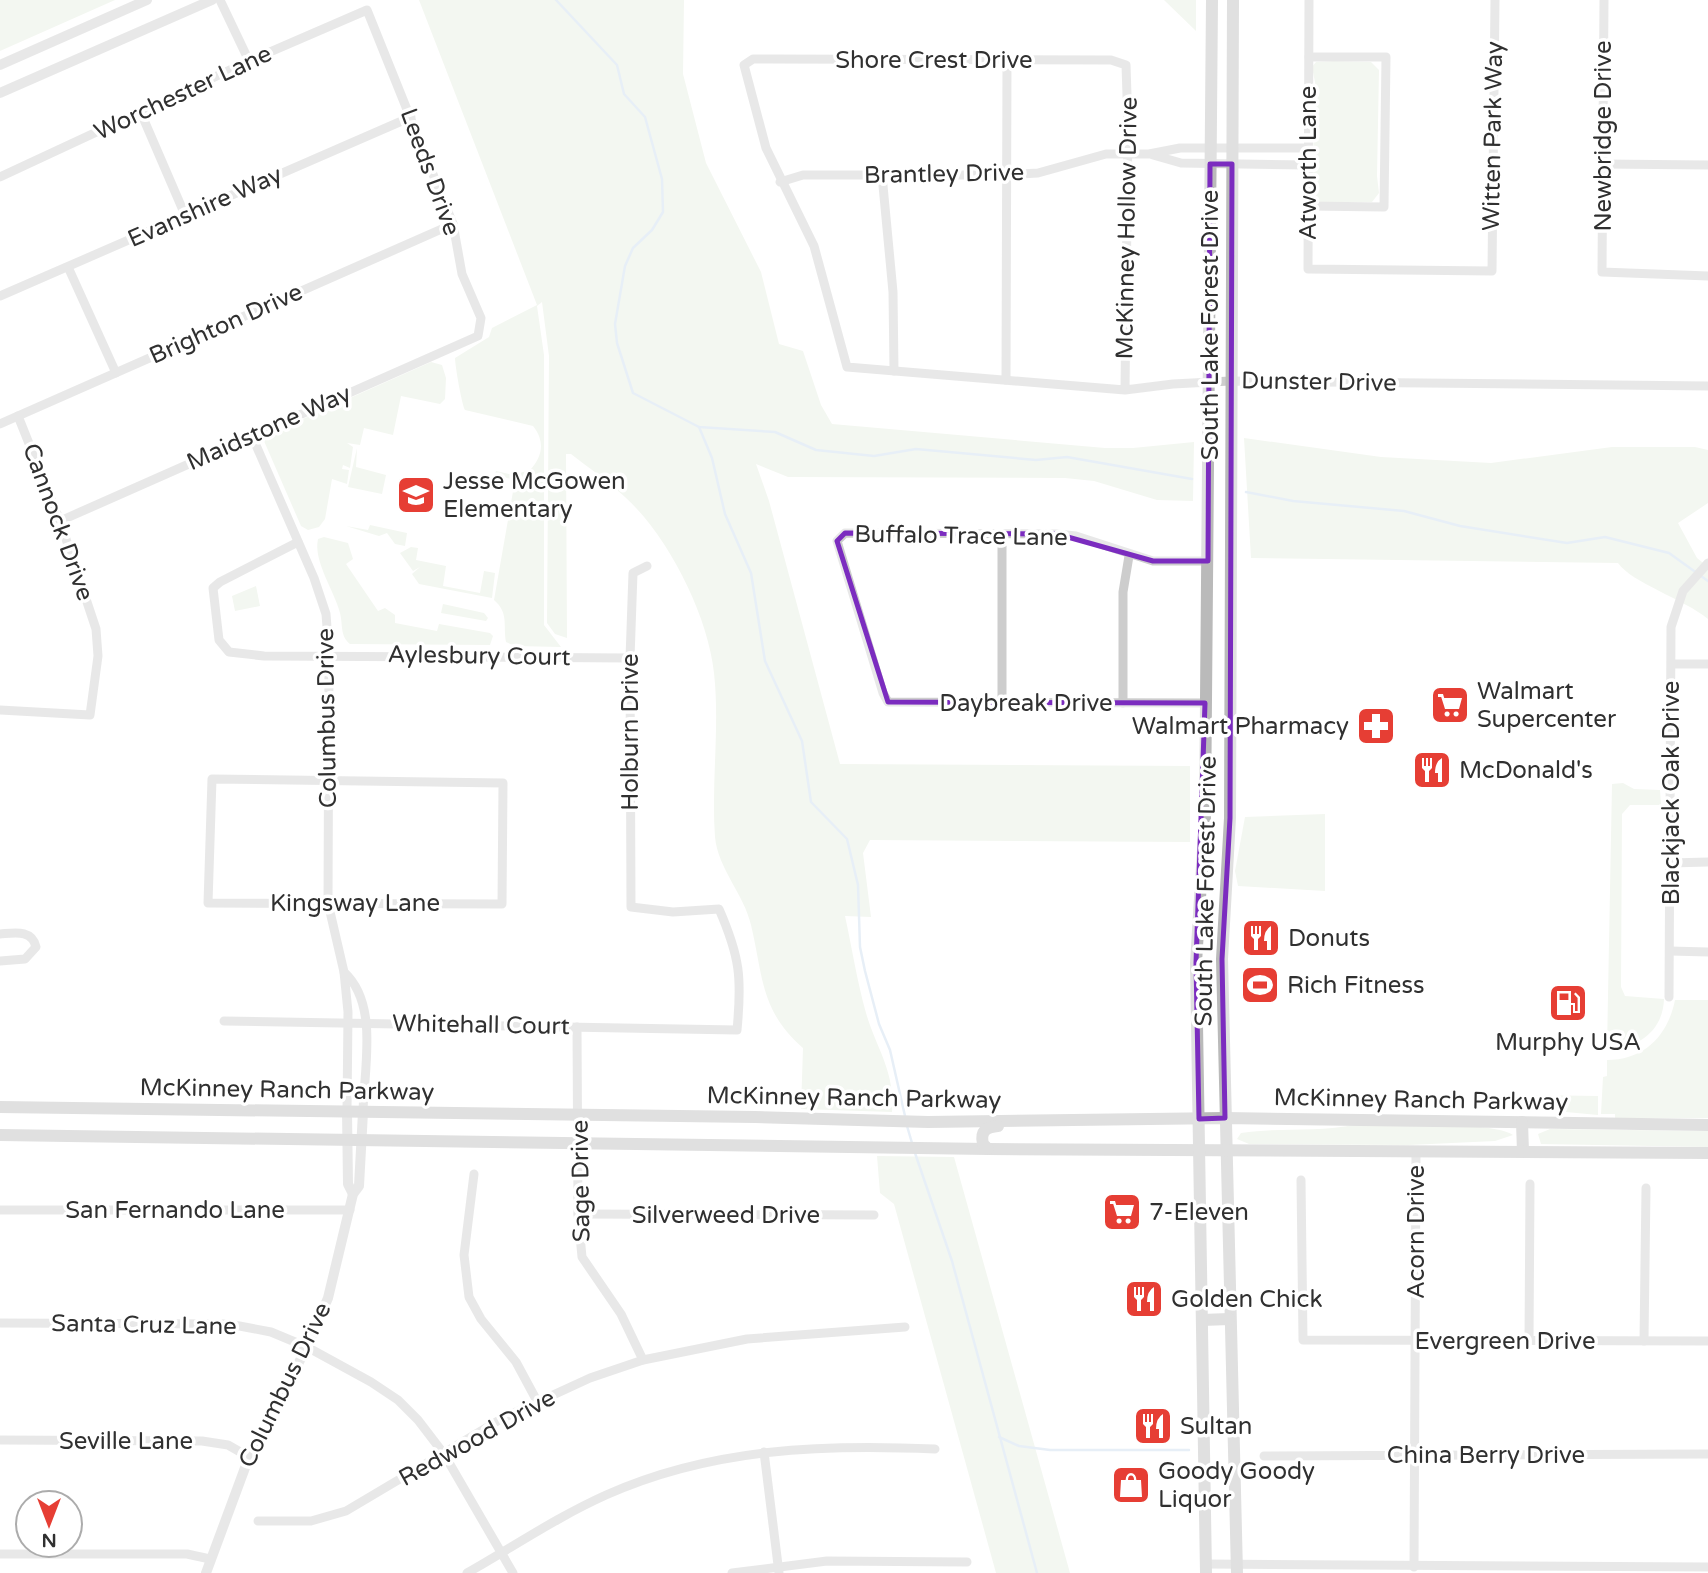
<svg xmlns="http://www.w3.org/2000/svg" width="1708" height="1573" font-family="'Varela Round',sans-serif">
	<rect width="100%" height="100%" fill="#fff"/>
	<!-- green -->
	<g fill="#e5eddf">
		<polygon points="0,0 115,0 0,51"/>
		<path d="M419 0H684L683 74 706 163 761 272 779 344 803 351 821 405 832 424 1105 448H1133L1194 442 1193 501 1157 500 1094 481 1065 478 788 477 756 464 769 501 840 764 1190 766V842L870 840 863 853 871 917 845 916C852 948 857 981 866 1013 877 1050 895 1071 892 1112L801 1109 803 1048C760 1011 763 975 751 925 744 894 718 869 715 837 711 783 720 727 714 673 708 615 668 536 625 497 608 481 589 468 571 454H566L567 638 555 634 547 623 549 356 542 302 537 306 544 355V625L561 647 515 646 506 642C503 625 509 613 494 600L515 480 495 475 496 471 513 475 530 470C543 456 545 441 533 426L465 410C462 405 455 366 455 358L489 337 492 328 537 305Z"/>
		<polygon points="1164,0 1196,0 1196,31"/>
		<polygon points="1334,61 1371,62 1379,70 1377,176 1379,193 1372,202 1317,202 1312,196 1315,82 1312,67 1316,62"/>
		<polygon points="431,362 442,365 446,378 445,399 440,404 401,396 393,435 364,428 360,445 347,443 353,447 350,468 343,465 342,469 349,470 347,484 332,479 325,519 319,527 308,530 301,526 264,441 269,434"/>
		<path d="M1244 438 1381 457 1491 463 1612 447H1695L1708 450V503L1678 523 1697 558 1708 567V619C1684 599 1632 583 1618 563L1251 558Z"/>
		<polygon points="357,448 356,467 386,475 382,494 348,487"/>
		<polygon points="370,525 407,533 405,546 395,544 387,533 379,536 346,526 368,530"/>
		<path d="M324 537 348 543 353 559 346 564 378 611 385 608 395 615V623L437 631 439 624 490 633 493 636 490 645 350 644C340 636 343 625 340 613 334 590 313 561 318 539Z"/>
		<polygon points="411,547 418,548 416,560 446,566 443,586 480,593 484,571 495,573 492,598 419,584 412,574 420,567 413,571 400,553"/>
		<polygon points="256,586 260,606 235,611 232,596"/>
		<polygon points="443,604 484,613 488,618 486,621 441,613"/>
		<path d="M1623 783 1634 789 1660 790 1661 805H1630L1622 814 1621 987 1625 996 1664 999C1663 1031 1638 1049 1607 1049L1612 784Z"/>
		<polygon points="1325,814 1325,891 1238,886 1235,871 1245,817"/>
		<path d="M1675 1000H1708V1118H1615V1114H1601L1603 1077 1607 1076V1060C1645 1060 1668 1035 1675 1000Z"/>
		<polygon points="1531,1095 1598,1096 1598,1115 1534,1109"/>
		<path d="M1358 1124C1386 1125 1495 1121 1513 1135L1495 1141 1409 1145 1249 1144 1237 1139 1241 1133C1282 1127 1316 1133 1358 1124Z"/>
		<polygon points="1550,1129 1708,1131 1708,1147 1541,1144 1538,1134"/>
		<polygon points="877,1156 954,1157 1070,1573 996,1573 894,1204 880,1193"/>
	</g>
	<g fill="none" stroke-linecap="round" stroke-linejoin="round">
		<!-- stream -->
		<g stroke="#cbdbed" stroke-width="2.5">
			<polyline points="556,0 617,65 624,94 645,117 662,179 663,212 652,230 633,248 625,266 615,324 617,343 633,393 699,427 775,432 816,450 874,456 916,449 1036,460 1067,457 1192,479"/>
			<polyline points="699,427 712,458 725,514 751,573 765,661 802,741 811,802 847,839 858,885 860,947 865,971 879,1024 890,1050 905,1116"/>
			<polyline points="1246,492 1293,501 1404,511 1460,526 1567,543 1605,537 1669,553 1708,581"/>
			<polyline points="907,1126 912,1143"/>
			<polyline points="915,1153 952,1261 1037,1573"/>
			<polyline points="999,1437 1019,1446 1050,1450 1189,1450"/>
		</g>
		<!-- minor -->
		<g stroke="#cdcdcd" stroke-width="9">
			<polyline points="220,0 249,61"/>
			<polyline points="1309,0 1308,269 1492,271 1495,0"/>
			<polyline points="1604,0 1602,272 1708,276"/>
			<polyline points="141,113 185,215"/>
			<polyline points="1153,155 1181,163 1308,165"/>
			<polyline points="1603,164 1708,165"/>
			<polyline points="882,175 893,292 894,371"/>
			<polyline points="0,177 249,61 367,10 453,224 462,274 481,318 478,336 60,521"/>
			<polyline points="780,182 803,175 1003,175 1038,173 1106,154 1149,154 1180,148 1307,148"/>
			<polyline points="1308,206 1384,207 1386,57 1309,57"/>
			<polyline points="68,267 116,373"/>
			<polyline points="0,296 411,117"/>
			<polyline points="1006,380 1007,60"/>
			<polyline points="1125,390 1128,126 1126,65 1111,60 772,59 753,59 744,65 766,148 814,246 847,367 1125,390 1173,384 1230,381 1708,386"/>
			<polyline points="0,424 453,224"/>
			<polyline points="252,436 314,578 326,614 329,654 328,903 344,972 348,1012 347,1112"/>
			<polyline points="1002,535 1002,704"/>
			<polyline points="298,542 220,582 213,588 219,640 229,652 264,656 630,658"/>
			<polyline points="1672,664 1708,664"/>
			<polyline points="1123,703 1123,592 1129,556"/>
			<polyline points="1205,703 888,702 883,693 837,541 845,533 1057,534 1076,536 1153,561 1208,561"/>
			<polyline points="0,710 90,715 98,656 96,629 60,521 18,416"/>
			<polygon points="212,779 503,783 502,904 208,903"/>
			<polyline points="1670,863 1708,862"/>
			<path d="M0 934C14 933 32 929 36 947L25 959 0 961"/>
			<polyline points="1670,951 1708,952"/>
			<path d="M344 972C379 1004 364 1068 363 1112"/>
			<polyline points="1669,997 1671,627 1683,591 1708,563"/>
			<path d="M224 1021 737 1030C742 978 740 957 719 909L673 912 631 907 630 658 633 573 647 566"/>
			<polyline points="577,1027 578,1214 582,1257 621,1314 643,1360"/>
			<polyline points="474,1174 464,1255 469,1297 481,1319 516,1362 537,1401"/>
			<polyline points="1301,1180 1303,1340 1708,1341"/>
			<polyline points="0,1210 350,1210"/>
			<polyline points="578,1214 874,1215"/>
			<polyline points="0,1323 229,1324 271,1332 307,1347 371,1382 398,1400 418,1420 444,1454 513,1573"/>
			<polyline points="1529,1341 1530,1184"/>
			<polyline points="1644,1341 1646,1188"/>
			<polyline points="0,1440 202,1441 228,1445 249,1457"/>
			<polyline points="764,1452 779,1573"/>
			<polyline points="1264,1456 1708,1454"/>
			<polyline points="258,1521 311,1521 346,1511 501,1419 590,1378 643,1360 747,1339 905,1327"/>
			<polyline points="0,1554 187,1554 210,1559"/>
			<polyline points="1206,1564 1708,1567"/>
			<polyline points="1414,1567 1416,1152"/>
			<path d="M467 1573C513 1547 557 1517 606 1495 711 1448 823 1444 935 1449"/>
			<polyline points="732,1573 827,1561 967,1562"/>
		</g>
		<!-- tertiary -->
		<g stroke="#cdcdcd" stroke-width="10">
			<polyline points="0,65 147,0"/>
			<polyline points="0,93 212,0"/>
			<polyline points="347,1112 348,1184 353,1194"/>
			<polyline points="206,1573 249,1457 307,1347 328,1298 353,1194 359,1186 363,1112"/>
		</g>
		<!-- secondary -->
		<g stroke="#bababa" stroke-width="12">
			<polyline points="1233,0 1230,818 1222,959 1237,1573"/>
			<polyline points="0,1107 755,1117 928,1122 1225,1118 1708,1125"/>
			<polyline points="1522,1122 1523,1152"/>
			<polyline points="0,1135 988,1149 1708,1153"/>
			<path d="M988 1149 983 1144C980 1131 986 1127 998 1126"/>
			<polyline points="1202,1320 1229,1319"/>
			<polyline points="1206,1573 1196,963 1205,817 1212,0"/>
		</g>
	</g>
	<!-- marked area -->
	<path d="M0 0H1708V1573H0ZM1210 164H1232L1230 818 1222 959 1225 1118 1199 1119 1196 963 1205 703 888 702 837 541 845 533 1057 534 1153 561H1208Z" fill="#fff" fill-opacity=".55" fill-rule="evenodd"/>
	<path fill="none" stroke="#7b2cbf" stroke-width="5" stroke-linejoin="round" d="M1210 164H1232L1230 818 1222 959 1225 1118 1199 1119 1196 963 1205 703 888 702 837 541 845 533 1057 534 1153 561H1208Z"/>
	<!-- icons -->
	<defs>
		<symbol id="school-square" viewBox="-11 -11 22 22"><rect x="-9" y="-9" width="18" height="18" rx="4" fill="#e63e34" stroke="#fff"/><path d="M0-5L7-2L0 1L-7-2ZM-4 1L0 2.5L4 1V4Q0 6-4 4Z" fill="#fff"/></symbol>
		<symbol id="supermarket-square" viewBox="-11 -11 22 22"><rect x="-9" y="-9" width="18" height="18" rx="4" fill="#e63e34" stroke="#fff"/><path d="M-6-5.5h2.5l.6 2H6L4.5 2H-2.5L-4.4-4H-6ZM-1.5 3.2a1.3 1.3 0 1 0 .1 0ZM3 3.2a1.3 1.3 0 1 0 .1 0Z" fill="#fff"/></symbol>
		<symbol id="pharmacy-square" viewBox="-11 -11 22 22"><rect x="-9" y="-9" width="18" height="18" rx="4" fill="#e63e34" stroke="#fff"/><path d="M-2-6h4v4h4v4h-4v4h-4v-4h-4v-4h4Z" fill="#fff"/></symbol>
		<symbol id="restaurant-square" viewBox="-11 -11 22 22"><rect x="-9" y="-9" width="18" height="18" rx="4" fill="#e63e34" stroke="#fff"/><path d="M-5-6h1v4h1v-4h1v4h1v-4h1v5L-1.5 .5V6h-2V.5L-5-1ZM5-6V6H3V1.5H1.5Q1.5-4 5-6Z" fill="#fff"/></symbol>
		<symbol id="stadium-square" viewBox="-11 -11 22 22"><rect x="-9" y="-9" width="18" height="18" rx="4" fill="#e63e34" stroke="#fff"/><path d="M0-5a6.5 5 0 1 0 0 10a6.5 5 0 1 0 0-10ZM-3.5-1.8h7v3.6h-7Z" fill="#fff"/></symbol>
		<symbol id="fuel-square" viewBox="-11 -11 22 22"><rect x="-9" y="-9" width="18" height="18" rx="4" fill="#e63e34" stroke="#fff"/><path d="M-5.5-6h7V0h2V4h1.3V-2.5L3-4.5l.8-.8L6-3V5H2.5V1h-1V6h-7ZM-4.2-4.7v3.2H.2V-4.7Z" fill="#fff"/></symbol>
		<symbol id="shop-square" viewBox="-11 -11 22 22"><rect x="-9" y="-9" width="18" height="18" rx="4" fill="#e63e34" stroke="#fff"/><path d="M-5-2.5h2.3a2.7 3.5 0 0 1 5.4 0H5L5.5 6h-11ZM-1.5-2.5h3a1.5 2.3 0 0 0-3 0Z" fill="#fff"/></symbol>
	</defs>
	<g fill-rule="evenodd">
		<use href="#school-square" x="394" y="473" width="44" height="44"/>
		<use href="#supermarket-square" x="1428" y="683" width="44" height="44"/>
		<use href="#pharmacy-square" x="1354" y="704" width="44" height="44"/>
		<use href="#restaurant-square" x="1410" y="748" width="44" height="44"/>
		<use href="#restaurant-square" x="1239" y="916" width="44" height="44"/>
		<use href="#stadium-square" x="1238" y="963" width="44" height="44"/>
		<use href="#fuel-square" x="1546" y="981" width="44" height="44"/>
		<use href="#supermarket-square" x="1100" y="1190" width="44" height="44"/>
		<use href="#restaurant-square" x="1122" y="1277" width="44" height="44"/>
		<use href="#restaurant-square" x="1131" y="1404" width="44" height="44"/>
		<use href="#shop-square" x="1109" y="1463" width="44" height="44"/>
	</g>
	<g text-anchor="middle" dominant-baseline="central" stroke-width="7" stroke-linejoin="round" paint-order="stroke">
		<!-- street labels -->
		<g font-size="24" fill="#303030" stroke="#fff">
			<text x="934" y="60">Shore Crest Drive</text>
			<text transform="translate(183 93) rotate(-25)">Worchester Lane</text>
			<text transform="translate(1493 136) rotate(-89)">Witten Park Way</text>
			<text transform="translate(1603 136) rotate(-90)">Newbridge Drive</text>
			<text transform="translate(1308 163) rotate(-90)">Atworth Lane</text>
			<text transform="translate(430 172) rotate(70)">Leeds Drive</text>
			<text transform="translate(944 174) rotate(-1)">Brantley Drive</text>
			<text transform="translate(205 207) rotate(-24)">Evanshire Way</text>
			<text transform="translate(1127 228) rotate(-89)">McKinney Hollow Drive</text>
			<text transform="translate(226 324) rotate(-24)">Brighton Drive</text>
			<text transform="translate(1210 325) rotate(-90)">South Lake Forest Drive</text>
			<text transform="translate(1319 382) rotate(1)">Dunster Drive</text>
			<text transform="translate(269 428) rotate(-24)">Maidstone Way</text>
			<text transform="translate(58 522) rotate(70)">Cannock Drive</text>
			<text transform="translate(961 536) rotate(1)">Buffalo Trace Lane</text>
			<text transform="translate(479 656) rotate(1)">Aylesbury Court</text>
			<text x="1026" y="703">Daybreak Drive</text>
			<text transform="translate(327 718) rotate(-91)">Columbus Drive</text>
			<text transform="translate(630 732) rotate(-90)">Holburn Drive</text>
			<text transform="translate(1671 793) rotate(-90)">Blackjack Oak Drive</text>
			<text transform="translate(1206 891) rotate(-89)">South Lake Forest Drive</text>
			<text x="355" y="903">Kingsway Lane</text>
			<text transform="translate(481 1025) rotate(1)">Whitehall Court</text>
			<text transform="translate(287 1090) rotate(1)">McKinney Ranch Parkway</text>
			<text transform="translate(854 1098) rotate(1)">McKinney Ranch Parkway</text>
			<text transform="translate(1421 1100) rotate(1)">McKinney Ranch Parkway</text>
			<text transform="translate(581 1181) rotate(-91)">Sage Drive</text>
			<text x="175" y="1210">San Fernando Lane</text>
			<text x="726" y="1215">Silverweed Drive</text>
			<text transform="translate(1416 1232) rotate(-90)">Acorn Drive</text>
			<text transform="translate(144 1325) rotate(1)">Santa Cruz Lane</text>
			<text x="1505" y="1341">Evergreen Drive</text>
			<text transform="translate(285 1385) rotate(-64)">Columbus Drive</text>
			<text transform="translate(477 1438) rotate(-29)">Redwood Drive</text>
			<text x="126" y="1441">Seville Lane</text>
			<text x="1486" y="1455">China Berry Drive</text>
		</g>
		<!-- poi labels -->
		<g font-size="24" fill="#303030" stroke="#fff" text-anchor="start">
			<text x="443" y="481">Jesse McGowen<tspan x="443" dy="28">Elementary</tspan></text>
			<text x="1477" y="691">Walmart<tspan x="1477" dy="28">Supercenter</tspan></text>
			<text x="1349" y="726" text-anchor="end">Walmart Pharmacy</text>
			<text x="1459" y="770">McDonald's</text>
			<text x="1288" y="938">Donuts</text>
			<text x="1287" y="985">Rich Fitness</text>
			<text x="1568" y="1042" text-anchor="middle">Murphy USA</text>
			<text x="1149" y="1212">7-Eleven</text>
			<text x="1171" y="1299">Golden Chick</text>
			<text x="1180" y="1426">Sultan</text>
			<text x="1158" y="1471">Goody Goody<tspan x="1158" dy="28">Liquor</tspan></text>
		</g>
	</g>
	<!-- north arrow -->
	<g transform="translate(49 1524) rotate(180)"><circle r="33" fill="#ffffff" stroke="#acacac" stroke-width="2"/>
	<path d="M0-5L12 26L0 18L-12 26Z" fill="#e63e34"/>
	<text y="-10" font-size="19" font-weight="bold" text-anchor="middle" fill="#303030">N</text>
	</g>
</svg>
